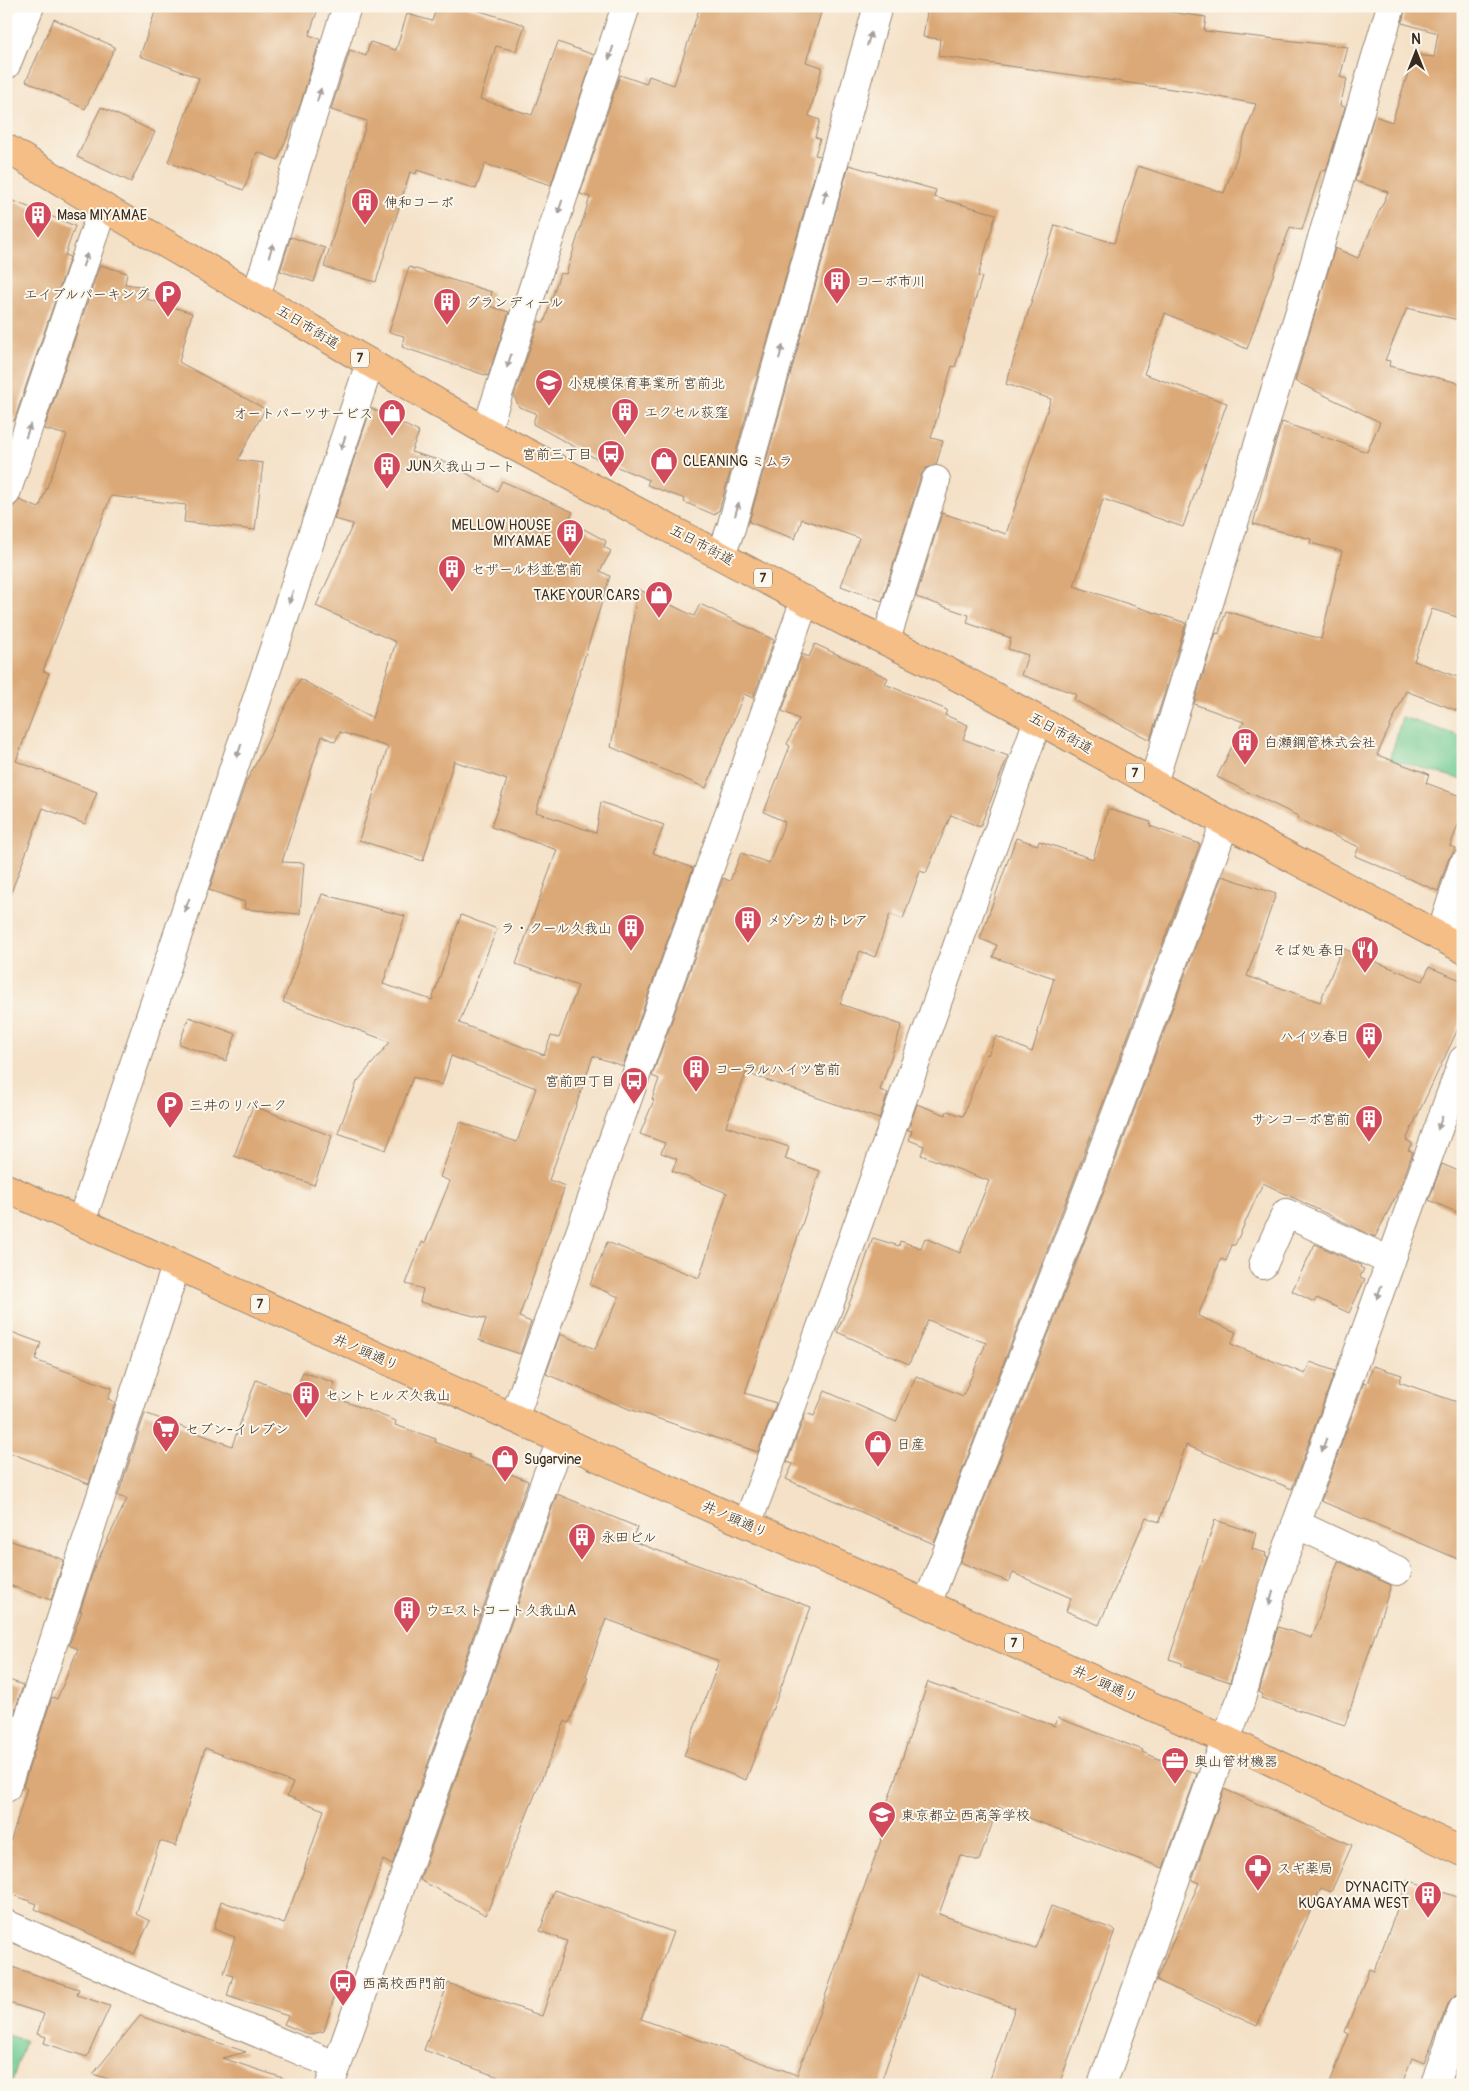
<svg xmlns="http://www.w3.org/2000/svg" width="1469" height="2091" font-family="Pangolin,'Klee One',sans-serif">
	<rect width="100%" height="100%" fill="#fbf7ec"/>
	<filter id="ink" filterUnits="userSpaceOnUse"><feTurbulence type="fractalNoise" baseFrequency=".02" numOctaves="2"/><feDisplacementMap in="SourceGraphic" scale="10" xChannelSelector="R" yChannelSelector="G"/><feConvolveMatrix kernelMatrix="1 2 1 2 8 2 1 2 1" color-interpolation-filters="sRGB"/></filter>
	<filter id="wash" filterUnits="userSpaceOnUse"><feTurbulence type="fractalNoise" baseFrequency=".0096" numOctaves="4" result="noise"/><feDisplacementMap in="SourceGraphic" scale="20" xChannelSelector="R" yChannelSelector="G"/><feGaussianBlur stdDeviation="1.12" result="paint"/><feColorMatrix in="noise" values="0 0 0 0 0 0 0 0 0 0 0 0 0 0 0 0 0 1.4 0 .05"/><feComposite in="paint" operator="in"/></filter>
	<g filter="url(#wash)">
		<rect width="100%" height="100%" fill="#f4e1c7"/>
		<!-- green -->
		<g fill="#70cb92" stroke="#567a58">
			<polygon points="1402,717 1463,737 1463,780 1390,759"/>
			<polygon points="6,2035 25,2040 11,2085 6,2085"/>
		</g>
		<g id="blocks">
			<!-- building -->
			<g fill="#dba977">
				<polygon points="157,6 319,6 309,35 320,39 301,102 278,160 257,152 244,190 168,162 199,78 140,56"/>
				<polygon points="437,6 464,6 525,25 516,51 496,46 480,99 532,115 558,42 594,55 551,185 485,164 476,189 417,170 416,174 410,172 376,282 324,267 367,121 331,110 350,50 366,56 370,42 396,50 407,14 432,21"/>
				<polygon points="700,6 823,6 806,62 822,67 809,116 820,120 815,137 820,139 815,155 820,156 719,511 717,511 715,515 684,502 685,499 647,485 649,480 593,457 533,424 536,413 519,407 514,396 539,321 544,323 560,273 566,274 590,197 580,194 620,75 646,84 649,76 674,85"/>
				<polygon points="928,6 1125,6 1206,17 1204,31 1348,47 1340,77 1347,79 1340,105 1345,107 1326,171 1321,170 1302,230 1290,227 1247,349 1165,313 1144,374 1227,403 1183,527 1103,499 1074,586 1186,623 1150,740 1074,700 1076,694 1021,675 1028,655 1008,649 1011,638 967,623 969,615 916,597 942,513 1006,534 1051,399 1006,384 1055,225 1114,243 1138,166 1224,193 1256,104 1193,92 938,56 940,39 923,37"/>
				<polygon points="1406,6 1463,6 1463,321 1407,308 1385,360 1390,361 1389,366 1463,384 1463,619 1432,609 1414,661 1463,679 1463,713 1406,691 1377,755 1429,774 1426,783 1463,797 1463,812 1450,846 1456,848 1448,860 1438,891 1355,856 1359,847 1297,819 1298,816 1217,777 1244,722 1194,704 1216,633 1219,634 1226,611 1321,639 1342,551 1310,543 1311,539 1253,524 1267,471 1282,422 1367,452 1380,422 1295,381 1335,248 1358,258 1388,192 1355,181 1374,116 1392,122 1414,55 1434,57 1438,33 1402,23"/>
				<polygon points="54,19 115,47 85,109 26,81"/>
				<polygon points="101,107 155,132 131,182 77,157"/>
				<polygon points="849,165 936,190 934,197 996,214 978,276 982,277 955,367 952,366 931,438 943,441 936,465 926,468 921,475 882,601 841,586 859,538 802,519 795,539 749,522"/>
				<polygon points="6,198 75,226 65,255 70,257 14,421 6,420"/>
				<polygon points="291,237 325,248 314,282 280,271"/>
				<polygon points="100,265 127,273 125,284 147,287 147,299 192,313 179,362 265,409 238,460 263,463 255,530 184,522 186,505 111,496 43,671 49,673 16,761 97,792 85,824 43,808 9,898 6,898 6,523 13,507 19,500 39,508 67,435 44,429"/>
				<polygon points="409,267 492,292 489,306 509,312 488,376 402,347 404,336 389,332"/>
				<polygon points="371,408 419,432 411,452 449,463 497,491 502,481 573,512 569,521 606,541 604,547 611,551 600,571 610,576 536,812 596,833 601,802 664,825 653,853 693,868 623,1066 593,1056 578,1100 549,1180 565,1186 519,1317 531,1322 520,1354 479,1340 486,1319 420,1302 423,1289 406,1284 422,1242 425,1243 450,1181 440,1177 460,1122 517,1142 536,1088 451,1056 442,1085 413,1077 386,1150 338,1133 357,1082 390,1042 283,1002 322,894 405,916 383,984 432,1000 461,915 497,929 459,1023 544,1055 551,1036 559,1038 578,986 516,964 557,850 491,827 507,780 454,761 423,861 359,840 388,747 340,732 335,742 322,736 282,862 304,863 300,914 244,909 245,902 209,890 246,782 300,679 372,718 396,642 316,606 353,524 334,519"/>
				<polygon points="638,589 694,616 700,604 774,640 753,698 744,694 706,788 611,747"/>
				<polygon points="815,644 888,678 885,684 947,710 945,715 968,725 963,739 1008,756 980,827 951,815 926,873 920,871 903,919 890,914 875,957 860,951 840,1004 902,1025 880,1090 888,1093 879,1119 746,1073 726,1126 789,1147 785,1159 820,1171 745,1393 776,1403 758,1452 629,1409 546,1374 560,1334 595,1349 619,1297 590,1285 607,1242 699,1278 727,1193 672,1171 677,1159 661,1153 665,1143 640,1134 654,1100 652,1099 659,1079 652,1076 723,878 730,881 741,853 769,863 785,822 764,812 790,746 787,744 799,719 782,711 802,654 809,657"/>
				<polygon points="1108,809 1151,822 1150,826 1200,844 1076,1175 934,1544 786,1479 793,1464 787,1462 806,1413 814,1416 825,1391 896,1422 916,1376 963,1396 986,1343 928,1320 909,1364 837,1332 857,1285 873,1238 899,1246 900,1241 921,1248 925,1238 960,1253 989,1181 921,1155 924,1146 909,1140 912,1131 908,1130 917,1104 946,1115 947,1111 963,1116 986,1054 988,1055 996,1036 1032,1052 1054,978 993,957 997,945 980,939 1016,838 1038,845 1039,841 1093,859"/>
				<polygon points="1222,876 1276,894 1247,976 1320,1002 1342,948 1423,981 1429,967 1463,981 1463,1018 1406,1140 1412,1143 1408,1150 1413,1152 1400,1188 1375,1237 1263,1183 1235,1245 1232,1245 1226,1261 1221,1259 1198,1316 1236,1332 1231,1344 1305,1374 1310,1362 1335,1371 1292,1489 1186,1445 1159,1522 1146,1517 1099,1625 1066,1611 1071,1598 1013,1573 1009,1582 960,1562 1106,1186"/>
				<polygon points="189,1017 236,1034 226,1061 179,1044"/>
				<polygon points="253,1106 332,1136 314,1185 234,1156"/>
				<polygon points="1442,1164 1463,1173 1463,1215 1429,1200"/>
				<polygon points="1315,1244 1361,1265 1360,1267 1364,1269 1360,1277 1365,1279 1349,1313 1317,1298 1314,1302 1292,1291"/>
				<polygon points="6,1330 41,1343 35,1360 112,1388 108,1399 115,1402 89,1484 6,1451"/>
				<polygon points="1373,1366 1402,1375 1399,1382 1463,1404 1463,1561 1321,1501 1364,1382 1367,1384"/>
				<polygon points="303,1372 335,1383 331,1396 396,1421 395,1425 436,1439 435,1442 470,1455 469,1457 528,1481 392,1865 383,1860 343,1975 341,1974 324,2031 309,2035 284,2024 288,2016 227,1996 233,1976 224,1973 235,1937 214,1929 221,1901 284,1924 296,1891 297,1891 324,1810 287,1796 293,1783 205,1748 176,1846 160,1841 136,1914 150,1921 134,1954 35,1909 37,1904 6,1892 6,1856 27,1788 23,1786 52,1697 57,1699 78,1649 69,1645 82,1611 80,1611 95,1566 127,1499 118,1496 145,1413 232,1446 256,1380 294,1396"/>
				<polygon points="557,1494 637,1527 632,1541 811,1607 746,1780 684,1756 719,1661 606,1619 586,1676 588,1677 569,1723 565,1721 486,1915 420,1880"/>
				<polygon points="1215,1520 1256,1533 1252,1549 1266,1553 1265,1556 1268,1557 1230,1682 1181,1666 1182,1663 1169,1659"/>
				<polygon points="6,1539 64,1560 51,1600 6,1584"/>
				<polygon points="1338,1561 1391,1585 1345,1725 1261,1698 1263,1694 1259,1692 1278,1627 1312,1638"/>
				<polygon points="6,1679 23,1685 13,1717 6,1715"/>
				<polygon points="928,1682 1055,1726 1058,1718 1143,1750 1142,1752 1197,1774 1163,1868 998,1807 979,1861 960,1855 939,1914 1035,1949 1051,1906 1115,1930 1059,2085 988,2085 1015,2008 918,1975 880,2085 520,2085 424,2050 448,1983 542,2016 567,1941 540,1931 554,1890 673,1932 641,2019 797,2075 885,1829 879,1827"/>
				<polygon points="1224,1789 1352,1845 1331,1892 1321,1888 1257,2026 1156,1980 1199,1883 1192,1880"/>
				<polygon points="1408,1880 1463,1899 1463,1993 1454,1996 1449,2002 1424,2063 1412,2058 1402,2085 1329,2085 1349,2034 1345,2032 1369,1969 1374,1971"/>
				<polygon points="6,1965 79,1989 77,1995 110,2006 87,2057 44,2043 46,2037 37,2034 44,2014 6,2002"/>
				<polygon points="140,2016 246,2052 222,2058 286,2079 285,2085 127,2085 93,2074"/>
			</g>
		</g>
	</g>
	<g filter="url(#ink)">
		<use href="#blocks" fill-opacity="0" stroke="#988672" stroke-width="1"/>
		<g fill="none" stroke-linecap="round" stroke-linejoin="round">
			<defs>
				<g id="street">
					<polyline points="6,65 30,6"/>
					<polyline points="256,296 347,6"/>
					<polyline points="486,431 626,6"/>
					<polyline points="6,493 103,207"/>
					<polyline points="721,555 731,528 878,6"/>
					<polyline points="886,640 936,480"/>
					<polyline points="1153,783 1309,282 1391,6"/>
					<polyline points="1440,937 1463,865"/>
					<polyline points="81,1222 370,363"/>
					<polyline points="1263,1265 1286,1213 1390,1261"/>
					<polyline points="514,1418 805,600"/>
					<polyline points="747,1524 814,1347 1038,720"/>
					<polyline points="1296,1524 1397,1571"/>
					<polyline points="927,1604 1091,1181 1225,823"/>
					<polyline points="6,1788 176,1266"/>
					<polyline points="6,1924 155,1990 337,2066"/>
					<polyline points="330,2085 547,1476 562,1440"/>
					<polyline points="1102,2085 1216,1766 1240,1702 1274,1586 1463,1060"/>
					<polyline points="1434,2085 1463,2008"/>
				</g>
				<g id="primary">
					<path d="M6 148 103 207 486 431 845 622C956 672 1063 734 1169 792 1267 846 1365 896 1463 949"/>
					<polyline points="6,1188 514,1418 623,1469 927,1604 1226,1740 1463,1852"/>
				</g>
			</defs>
			<!-- street casing -->
			<use href="#street" stroke="#988672" stroke-width="30"/>
			<!-- primary casing -->
			<use href="#primary" stroke="#988672" stroke-width="30"/>
			<!-- street -->
			<use href="#street" stroke="#fff" stroke-width="28"/>
			<!-- primary -->
			<use href="#primary" stroke="#f6be87" stroke-width="28"/>
		</g>
		<!-- one-way arrows -->
		<defs><path id="oneway-solid" d="M-6-.8H1V-3.2L6.5 0L1 3.2V.8H-6Z" transform="scale(1.25)"/></defs>
		<g fill="#a79f9a">
			<use href="#oneway-solid" transform="translate(869 39) rotate(-74)"/>
			<use href="#oneway-solid" transform="translate(611 53) rotate(108)"/>
			<use href="#oneway-solid" transform="translate(319 95) rotate(-73)"/>
			<use href="#oneway-solid" transform="translate(825 196) rotate(-74)"/>
			<use href="#oneway-solid" transform="translate(560 207) rotate(108)"/>
			<use href="#oneway-solid" transform="translate(271 250) rotate(-73)"/>
			<use href="#oneway-solid" transform="translate(85 260) rotate(-71)"/>
			<use href="#oneway-solid" transform="translate(781 352) rotate(-74)"/>
			<use href="#oneway-solid" transform="translate(509 361) rotate(108)"/>
			<use href="#oneway-solid" transform="translate(28 431) rotate(-71)"/>
			<use href="#oneway-solid" transform="translate(343 443) rotate(109)"/>
			<use href="#oneway-solid" transform="translate(737 509) rotate(-74)"/>
			<use href="#oneway-solid" transform="translate(291 597) rotate(109)"/>
			<use href="#oneway-solid" transform="translate(239 751) rotate(109)"/>
			<use href="#oneway-solid" transform="translate(187 905) rotate(109)"/>
			<use href="#oneway-solid" transform="translate(1440 1123) rotate(110)"/>
			<use href="#oneway-solid" transform="translate(1379 1292) rotate(110)"/>
			<use href="#oneway-solid" transform="translate(1324 1445) rotate(109)"/>
			<use href="#oneway-solid" transform="translate(1271 1598) rotate(106)"/>
		</g>
	</g>
	<!-- icons -->
	<defs>
		<symbol id="building-pin" viewBox="-11 -11 22 30"><path d="M0 17L-7.5 6A9.5 9.5 0 1 1 7.5 6Z" fill="#d1495b" stroke="#fbf7ec"/><path d="M-4-6H4V6H1V3H-1V6H-4ZM-2.5-4.3h1.7v1.8h-1.7ZM.8-4.3h1.7v1.8H.8ZM-2.5-1h1.7V.8h-1.7ZM.8-1h1.7V.8H.8Z" fill="#fff"/></symbol>
		<symbol id="parking-pin" viewBox="-11 -11 22 30"><path d="M0 17L-7.5 6A9.5 9.5 0 1 1 7.5 6Z" fill="#d1495b" stroke="#fbf7ec"/><path d="M-3.5-5.5H1a3.5 3.5 0 0 1 0 7H-1V5.5H-3.5ZM-1-3.4V-.6H.8a1.4 1.4 0 0 0 0-2.8Z" fill="#fff"/></symbol>
		<symbol id="school-pin" viewBox="-11 -11 22 30"><path d="M0 17L-7.5 6A9.5 9.5 0 1 1 7.5 6Z" fill="#d1495b" stroke="#fbf7ec"/><path d="M0-5L7-2L0 1L-7-2ZM-4 1L0 2.5L4 1V4Q0 6-4 4Z" fill="#fff"/></symbol>
		<symbol id="shop-pin" viewBox="-11 -11 22 30"><path d="M0 17L-7.5 6A9.5 9.5 0 1 1 7.5 6Z" fill="#d1495b" stroke="#fbf7ec"/><path d="M-5-2.5h2.3a2.7 3.5 0 0 1 5.4 0H5L5.5 6h-11ZM-1.5-2.5h3a1.5 2.3 0 0 0-3 0Z" fill="#fff"/></symbol>
		<symbol id="bus-pin" viewBox="-11 -11 22 30"><path d="M0 17L-7.5 6A9.5 9.5 0 1 1 7.5 6Z" fill="#d1495b" stroke="#fbf7ec"/><path d="M-5-6H5V4H4V6H2V4H-2V6H-4V4H-5ZM-3.5-4V0h7V-4ZM-3.5 1.2v1.5H-2V1.2ZM2 1.2v1.5H3.5V1.2Z" fill="#fff"/></symbol>
		<symbol id="restaurant-pin" viewBox="-11 -11 22 30"><path d="M0 17L-7.5 6A9.5 9.5 0 1 1 7.5 6Z" fill="#d1495b" stroke="#fbf7ec"/><path d="M-5-6h1v4h1v-4h1v4h1v-4h1v5L-1.5 .5V6h-2V.5L-5-1ZM5-6V6H3V1.5H1.5Q1.5-4 5-6Z" fill="#fff"/></symbol>
		<symbol id="supermarket-pin" viewBox="-11 -11 22 30"><path d="M0 17L-7.5 6A9.5 9.5 0 1 1 7.5 6Z" fill="#d1495b" stroke="#fbf7ec"/><path d="M-6-5.5h2.5l.6 2H6L4.5 2H-2.5L-4.4-4H-6ZM-1.5 3.2a1.3 1.3 0 1 0 .1 0ZM3 3.2a1.3 1.3 0 1 0 .1 0Z" fill="#fff"/></symbol>
		<symbol id="office-pin" viewBox="-11 -11 22 30"><path d="M0 17L-7.5 6A9.5 9.5 0 1 1 7.5 6Z" fill="#d1495b" stroke="#fbf7ec"/><path d="M-6-3h4V-5.5h4V-3h4V5H-6ZM-1-4.5V-3h2v-1.5ZM-6 0V1H6V0Z" fill="#fff"/></symbol>
		<symbol id="pharmacy-pin" viewBox="-11 -11 22 30"><path d="M0 17L-7.5 6A9.5 9.5 0 1 1 7.5 6Z" fill="#d1495b" stroke="#fbf7ec"/><path d="M-2-6h4v4h4v4h-4v4h-4v-4h-4v-4h4Z" fill="#fff"/></symbol>
	</defs>
	<g fill-rule="evenodd">
		<use href="#building-pin" x="349" y="186" width="32" height="43"/>
		<use href="#building-pin" x="22" y="199" width="32" height="43"/>
		<use href="#building-pin" x="821" y="265" width="32" height="43"/>
		<use href="#parking-pin" x="152" y="278" width="32" height="43"/>
		<use href="#building-pin" x="431" y="286" width="32" height="43"/>
		<use href="#school-pin" x="533" y="367" width="32" height="43"/>
		<use href="#building-pin" x="609" y="396" width="32" height="43"/>
		<use href="#shop-pin" x="376" y="397" width="32" height="43"/>
		<use href="#bus-pin" x="595" y="438" width="32" height="43"/>
		<use href="#shop-pin" x="648" y="445" width="32" height="43"/>
		<use href="#building-pin" x="371" y="450" width="32" height="43"/>
		<use href="#building-pin" x="554" y="517" width="32" height="43"/>
		<use href="#building-pin" x="436" y="553" width="32" height="43"/>
		<use href="#shop-pin" x="643" y="579" width="32" height="43"/>
		<use href="#building-pin" x="1229" y="726" width="32" height="43"/>
		<use href="#building-pin" x="732" y="904" width="32" height="43"/>
		<use href="#building-pin" x="615" y="912" width="32" height="43"/>
		<use href="#restaurant-pin" x="1349" y="934" width="32" height="43"/>
		<use href="#building-pin" x="1353" y="1020" width="32" height="43"/>
		<use href="#building-pin" x="680" y="1053" width="32" height="43"/>
		<use href="#bus-pin" x="618" y="1065" width="32" height="43"/>
		<use href="#parking-pin" x="154" y="1089" width="32" height="43"/>
		<use href="#building-pin" x="1353" y="1103" width="32" height="43"/>
		<use href="#building-pin" x="290" y="1379" width="32" height="43"/>
		<use href="#supermarket-pin" x="150" y="1413" width="32" height="43"/>
		<use href="#shop-pin" x="862" y="1428" width="32" height="43"/>
		<use href="#shop-pin" x="489" y="1443" width="32" height="43"/>
		<use href="#building-pin" x="566" y="1521" width="32" height="43"/>
		<use href="#building-pin" x="391" y="1594" width="32" height="43"/>
		<use href="#office-pin" x="1159" y="1745" width="32" height="43"/>
		<use href="#school-pin" x="866" y="1799" width="32" height="43"/>
		<use href="#pharmacy-pin" x="1242" y="1852" width="32" height="43"/>
		<use href="#building-pin" x="1412" y="1879" width="32" height="43"/>
		<use href="#bus-pin" x="327" y="1967" width="32" height="43"/>
	</g>
	<g text-anchor="middle" dominant-baseline="central" stroke-width="4" stroke-linejoin="round" paint-order="stroke">
		<!-- shield labels -->
		<g fill="#fbf7ec" stroke="#75685c" stroke-width="1">
			<rect x="351" y="348.5" width="18" height="19" rx="4"/>
			<rect x="754" y="568.5" width="18" height="19" rx="4"/>
			<rect x="1126" y="763.5" width="18" height="19" rx="4"/>
			<rect x="251" y="1294.5" width="18" height="19" rx="4"/>
			<rect x="1005" y="1633.5" width="18" height="19" rx="4"/>
		</g>
		<g font-size="12" font-weight="bold" fill="#3b2a1e">
			<text x="360" y="358">7</text>
			<text x="763" y="578">7</text>
			<text x="1135" y="773">7</text>
			<text x="260" y="1304">7</text>
			<text x="1014" y="1643">7</text>
		</g>
		<!-- poi labels -->
		<g font-size="14" fill="#3b2a1e" stroke="#fbf7ec" text-anchor="start">
			<text x="384" y="202">伸和コーポ</text>
			<text x="57" y="215">Masa MIYAMAE</text>
			<text x="856" y="281">コーポ市川</text>
			<text x="149" y="294" text-anchor="end">エイブルパーキング</text>
			<text x="466" y="302">グランディール</text>
			<text x="568" y="383">小規模保育事業所 宮前北</text>
			<text x="644" y="412">エクセル荻窪</text>
			<text x="373" y="413" text-anchor="end">オートパーツサービス</text>
			<text x="592" y="454" text-anchor="end">宮前三丁目</text>
			<text x="683" y="461">CLEANING ミムラ</text>
			<text x="406" y="466">JUN久我山コート</text>
			<text x="551" y="525" text-anchor="end">MELLOW HOUSE<tspan x="551" dy="16">MIYAMAE</tspan></text>
			<text x="471" y="569">セザール杉並宮前</text>
			<text x="640" y="595" text-anchor="end">TAKE YOUR CARS</text>
			<text x="1264" y="742">白瀬鋼管株式会社</text>
			<text x="767" y="920">メゾン カトレア</text>
			<text x="612" y="928" text-anchor="end">ラ・クール久我山</text>
			<text x="1346" y="950" text-anchor="end">そば処 春日</text>
			<text x="1350" y="1036" text-anchor="end">ハイツ春日</text>
			<text x="715" y="1069">コーラルハイツ宮前</text>
			<text x="615" y="1081" text-anchor="end">宮前四丁目</text>
			<text x="189" y="1105">三井のリパーク</text>
			<text x="1350" y="1119" text-anchor="end">サンコーポ宮前</text>
			<text x="325" y="1395">セントヒルズ久我山</text>
			<text x="185" y="1429">セブン-イレブン</text>
			<text x="897" y="1444">日産</text>
			<text x="524" y="1459">Sugarvine</text>
			<text x="601" y="1537">永田ビル</text>
			<text x="426" y="1610">ウエストコート久我山A</text>
			<text x="1194" y="1761">奥山管材機器</text>
			<text x="901" y="1815">東京都立 西高等学校</text>
			<text x="1277" y="1868">スギ薬局</text>
			<text x="1409" y="1887" text-anchor="end">DYNACITY<tspan x="1409" dy="16">KUGAYAMA WEST</tspan></text>
			<text x="362" y="1983">西高校西門前</text>
		</g>
		<!-- street labels -->
		<g font-size="14" fill="#3b2a1e" stroke="#fbf7ec">
			<text transform="translate(308 327) rotate(31)">五日市街道</text>
			<text transform="translate(702 545) rotate(28)">五日市街道</text>
			<text transform="translate(1061 733) rotate(29)">五日市街道</text>
			<text transform="translate(366 1352) rotate(24)">井ノ頭通り</text>
			<text transform="translate(735 1519) rotate(24)">井ノ頭通り</text>
			<text transform="translate(1105 1684) rotate(25)">井ノ頭通り</text>
		</g>
	</g>
	<!-- margin -->
	<rect width="1469" height="2091" fill="none" stroke="#fbf7ec" stroke-width="25"/>
	<!-- north arrow -->
	<g transform="translate(1416 52)" stroke="#fbf7ec" stroke-width="4" paint-order="stroke">
	<path d="M0-4L9 19L0 12L-9 19Z" fill="#3b2a1e"/>
	<text y="-8" font-size="14" font-weight="bold" text-anchor="middle" fill="#3b2a1e">N</text>
	</g>
</svg>
